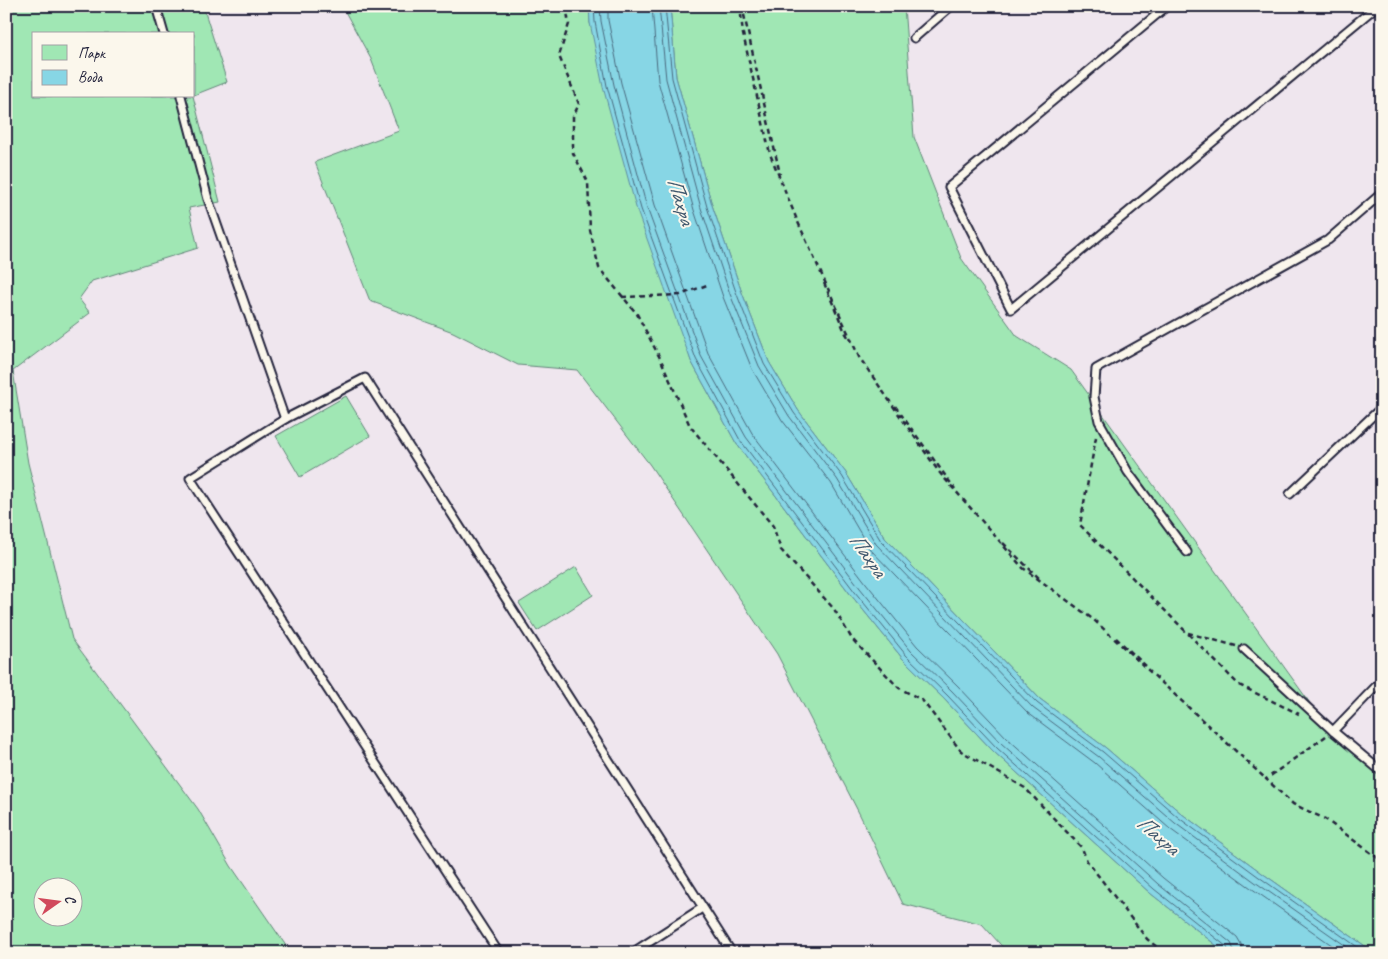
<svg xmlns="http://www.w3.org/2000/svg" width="1388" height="959" font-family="Caveat,sans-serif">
	<rect width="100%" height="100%" fill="#efe6ee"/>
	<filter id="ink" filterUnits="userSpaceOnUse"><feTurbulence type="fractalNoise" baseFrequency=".02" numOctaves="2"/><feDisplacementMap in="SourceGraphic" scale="10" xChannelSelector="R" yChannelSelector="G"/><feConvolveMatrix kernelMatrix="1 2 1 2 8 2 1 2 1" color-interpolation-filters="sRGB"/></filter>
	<g filter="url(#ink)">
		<!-- green -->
		<g fill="#a0e7b4" stroke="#618478" fill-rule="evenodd">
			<path d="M6 6H203L227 82 194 95V34H34V96H193L220 202 189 208 198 248 92 281 79 299 90 313 13 371 28 463 72 639 198 809 231 866 291 953H6ZM42 886H72V916H42Z"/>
			<polygon points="342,6 589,6 590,23 691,361 736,443 851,595 903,659 944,699 993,751 1150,893 1226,953 1008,953 982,924 903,904 860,815 777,654 650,465 577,370 518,365 453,332 370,301 315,162 399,131 371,59"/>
			<polygon points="670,6 904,6 914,137 961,258 1017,336 1071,370 1320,717 1382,767 1382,953 1375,953 1262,873 1182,814 1106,748 1040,699 885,538 846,473 798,410 769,362 741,290 712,205 676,77"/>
			<polygon points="346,396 370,436 300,477 276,436"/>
			<polygon points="576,567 593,595 537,631 519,603"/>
		</g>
		<!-- water -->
		<polygon fill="#87d6e5" stroke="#5f8ea1" points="589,6 670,6 676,77 712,205 741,290 769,362 798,410 846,473 885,538 1040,699 1106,748 1182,814 1262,873 1375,953 1226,953 1150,893 993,751 944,699 903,659 851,595 736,443 691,361 637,211 603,87 590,23"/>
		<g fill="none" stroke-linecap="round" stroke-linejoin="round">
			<!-- shore -->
			<g stroke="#4a6a7f" stroke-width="1">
				<polyline points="594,6 595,22 607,86 641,209 696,359 740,440 855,592 906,655 948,696 997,748 1154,889 1227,947 1229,953"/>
				<polyline points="600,6 601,21 614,85 647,208 701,356 746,437 860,588 911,651 952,691 1001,743 1158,884 1231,943 1235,953"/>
				<polyline points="608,6 608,20 621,83 655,205 708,353 752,433 866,583 917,646 958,686 1007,738 1163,878 1237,937 1241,944 1243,953"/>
				<polyline points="652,6 658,81 694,210 723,297 752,369 782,420 831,483 869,548 1028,713 1095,763 1170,829 1251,888 1343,953"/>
				<polyline points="659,6 666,79 701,208 730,294 759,366 789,416 837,479 876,544 1033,708 1099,757 1175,823 1255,882 1356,953"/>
				<polyline points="665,6 672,78 707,207 736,292 764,364 794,413 842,476 881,541 1037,703 1103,752 1179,818 1259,877 1366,953"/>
			</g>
			<defs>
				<g id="service">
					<polyline points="156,6 164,34"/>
					<polyline points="1167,6 949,187 1011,309 1377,6"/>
					<polyline points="914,38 951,6"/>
					<polyline points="181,96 208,199 285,419"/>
					<polyline points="1290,494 1382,407"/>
					<polyline points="1187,552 1128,472 1099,421 1094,397 1096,369 1328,240 1382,193"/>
					<polyline points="1244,649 1333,731 1382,772"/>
					<polyline points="1333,731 1382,680"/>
					<polyline points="499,953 190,478 285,419 365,378 732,953"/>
					<polyline points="632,953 702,908"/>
				</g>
			</defs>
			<!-- service casing -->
			<use href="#service" stroke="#22223b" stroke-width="11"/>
			<!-- path -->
			<g stroke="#22223b" stroke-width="2.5" stroke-dasharray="5 4" stroke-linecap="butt">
				<polyline points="566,6 569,24 559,56 579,104 573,117 573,153 588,182 590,230 599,268 637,314 661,360 690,426 773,526 781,550 834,609 852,639 899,688 922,700 961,751 1025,788 1082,848 1087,861 1147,939 1164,953"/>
				<polyline points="740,6 743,34 770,154 797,220 859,357 939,472 1023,568 1094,620 1266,779"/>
				<polyline points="742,6 780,174"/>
				<polyline points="824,283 845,332 850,340"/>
				<polyline points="622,297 680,295 707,285"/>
				<polyline points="895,406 955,489"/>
				<polyline points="1096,437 1080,525 1239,685 1299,714"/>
				<polyline points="1003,543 1040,579"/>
				<polyline points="1188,633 1236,646"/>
				<polyline points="1116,638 1146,666"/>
				<polyline points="1326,736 1266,779 1293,804 1325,819 1382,861"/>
			</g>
			<!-- service -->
			<use href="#service" stroke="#fbf7ec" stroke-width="7"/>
		</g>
	</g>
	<g text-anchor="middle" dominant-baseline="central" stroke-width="4" stroke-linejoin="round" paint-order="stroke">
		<!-- water labels -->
		<g font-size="22" font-style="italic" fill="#40586e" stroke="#fbf7ec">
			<text transform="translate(681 201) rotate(73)">Пахра</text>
			<text transform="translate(868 555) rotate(55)">Пахра</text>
			<text transform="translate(1158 835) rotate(41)">Пахра</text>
		</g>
	</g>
	<!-- margin -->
	<rect width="1388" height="959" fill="none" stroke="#fbf7ec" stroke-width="25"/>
	<rect x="12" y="12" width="1363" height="934" fill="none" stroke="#22223b" stroke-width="2" filter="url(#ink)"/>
	<!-- legend -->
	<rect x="32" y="32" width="162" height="65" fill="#fbf7ec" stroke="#a4a2a5"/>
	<rect x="42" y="45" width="25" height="15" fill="#a0e7b4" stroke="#a4a2a5"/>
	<text x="78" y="58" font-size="15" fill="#22223b">Парк</text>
	<rect x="42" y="70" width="25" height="15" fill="#87d6e5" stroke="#a4a2a5"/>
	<text x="78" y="82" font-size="15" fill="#22223b">Вода</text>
	<!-- north arrow -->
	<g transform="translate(58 902) rotate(76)"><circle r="24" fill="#fbf7ec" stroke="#a4a2a5"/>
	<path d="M0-4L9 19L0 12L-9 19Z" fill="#d1495b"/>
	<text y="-8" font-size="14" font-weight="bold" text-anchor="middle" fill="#22223b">С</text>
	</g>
</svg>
